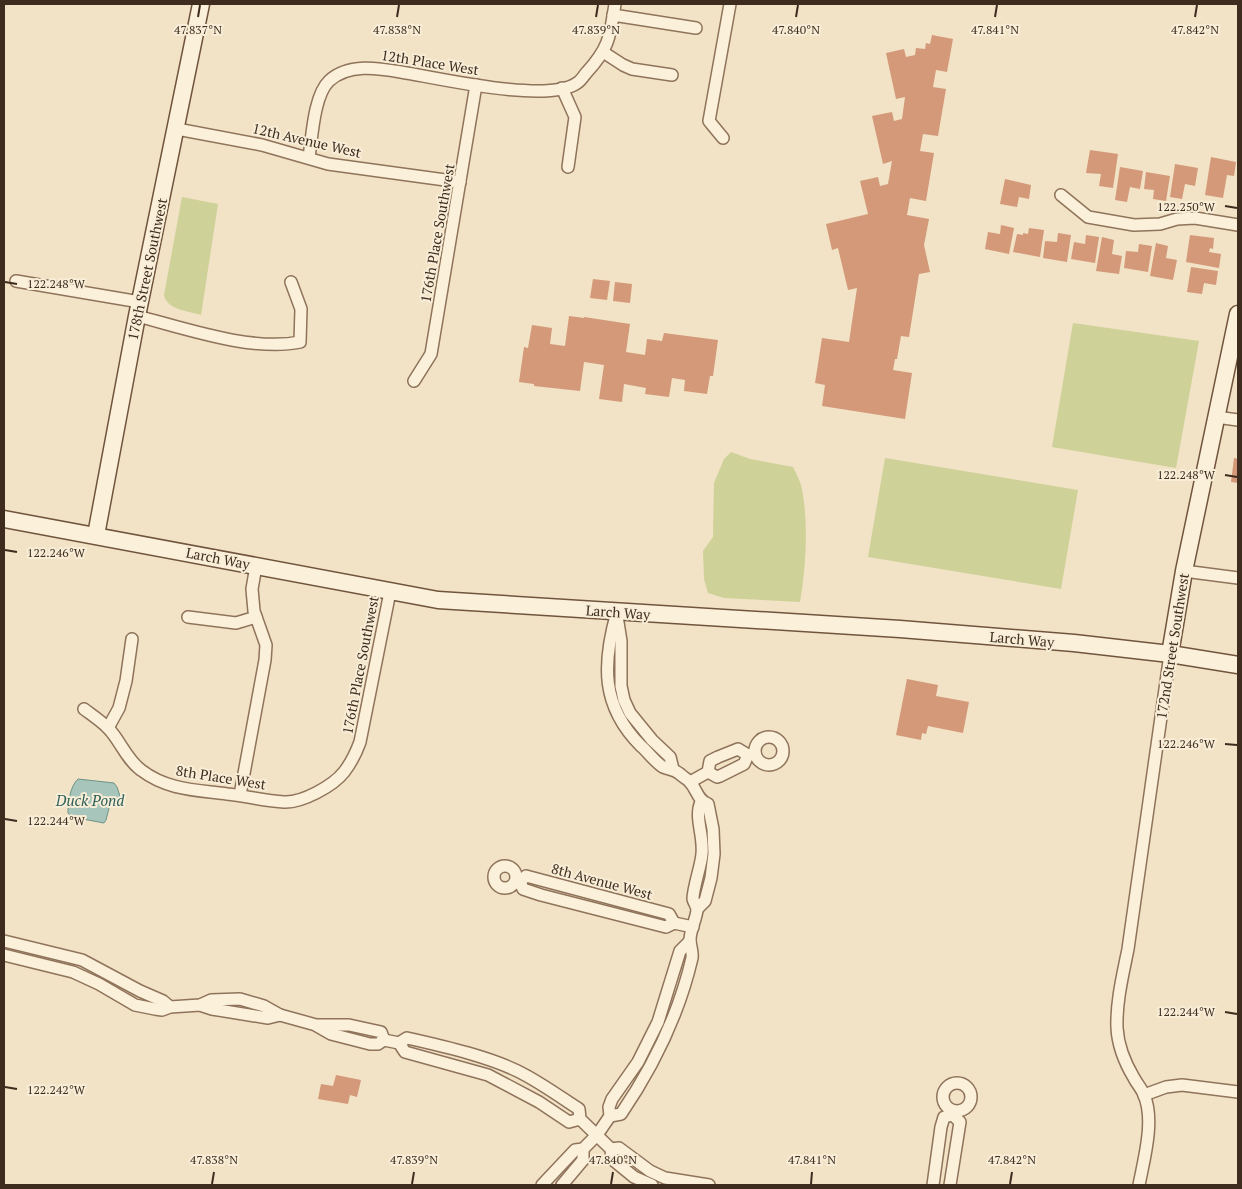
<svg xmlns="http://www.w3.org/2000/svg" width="1242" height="1189" font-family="'PT Serif',serif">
	<rect width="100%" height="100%" fill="#f2e2c6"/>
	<!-- green -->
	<g fill="#ced198">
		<path d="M182 197 218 204 201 315C188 311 167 310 164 295Z"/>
		<polygon points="1073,323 1199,341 1176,468 1052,447"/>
		<path d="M731 452 750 459 793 467C796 473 799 479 801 485 809 520 806 568 800 602L724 598 708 593 704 579 703 551 713 537 714 483 724 459Z"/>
		<polygon points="885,458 1078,490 1061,589 868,557"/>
	</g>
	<!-- water -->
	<path fill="#a8c5bb" stroke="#6d9488" d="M78 779 114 783 117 787 121 799 119 803 110 804 106 820 104 823 72 817 68 813C68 803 70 786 78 779Z"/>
	<!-- building -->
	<g fill="#d39979">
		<polygon points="932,35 953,39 947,72 936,70 933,87 946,89 938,136 923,134 920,151 934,153 926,201 910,198 907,215 929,219 924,245 930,272 919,274 909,337 901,336 897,359 895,359 893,370 912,373 905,419 822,406 825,385 815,383 822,338 849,342 857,288 848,290 838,248 832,250 826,224 868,214 860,181 878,177 880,186 888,184 892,161 883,164 872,116 892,112 894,121 902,119 905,97 896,99 886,53 904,49 906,57 915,55 916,48 925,49 926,43 930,44"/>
		<polygon points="1090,150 1118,154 1113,188 1099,186 1101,174 1086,173"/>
		<polygon points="1211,157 1236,162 1234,176 1227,175 1223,198 1205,195"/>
		<polygon points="1175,164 1198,168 1195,186 1185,184 1182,199 1170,197"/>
		<polygon points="1120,167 1143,171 1140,189 1130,187 1127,202 1115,200"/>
		<polygon points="1146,172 1170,176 1166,201 1153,199 1154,190 1144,189"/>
		<polygon points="1005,179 1031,185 1029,199 1019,197 1017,207 1000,204"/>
		<polygon points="1001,225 1014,228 1009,254 985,249 988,232 1000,234"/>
		<polygon points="1029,228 1044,230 1040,257 1013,252 1017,234 1023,235 1023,233 1028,234"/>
		<polygon points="1058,233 1071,235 1067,262 1043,258 1045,241 1057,242"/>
		<polygon points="1086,235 1099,237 1095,263 1071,259 1074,242 1085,244"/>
		<polygon points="1190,235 1214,238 1213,249 1210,248 1209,252 1221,254 1219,268 1186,262"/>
		<polygon points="1102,237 1114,240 1112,254 1122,256 1119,274 1096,271"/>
		<polygon points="1156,243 1168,246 1166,258 1177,260 1173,280 1150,276"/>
		<polygon points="1139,244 1152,246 1148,272 1124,268 1126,251 1138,252"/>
		<polygon points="1191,267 1218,271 1216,285 1204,283 1202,294 1187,292"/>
		<polygon points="593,279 610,281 607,300 590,298"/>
		<polygon points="615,282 632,284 630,303 613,301"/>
		<polygon points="569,316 584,318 584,317 630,324 626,352 645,355 647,339 662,341 664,333 718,340 713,376 710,376 707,394 684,391 685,380 672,378 669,397 645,394 646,388 624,384 622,402 599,399 604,365 584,362 580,391 534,386 534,384 519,382 524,347 528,348 532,325 552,328 550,344 565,346"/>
		<polygon points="1234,458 1238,459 1238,483 1231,482"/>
		<polygon points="907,679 938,685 936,696 969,702 963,733 928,726 926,734 922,733 921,740 896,735"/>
		<polygon points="336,1075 361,1080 357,1097 350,1095 348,1104 318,1099 321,1084 333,1086"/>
	</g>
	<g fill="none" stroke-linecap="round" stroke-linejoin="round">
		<defs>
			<g id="street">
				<polyline points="613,15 696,28"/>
				<polyline points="603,52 623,65 632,69 672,75"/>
				<polyline points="562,88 575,117 568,167"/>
				<polyline points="177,129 262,145 328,164 460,182"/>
				<polyline points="723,138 709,121 730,4"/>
				<path d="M309 157C312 137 314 95 329 81 348 63 378 68 401 72 438 78 548 104 577 83 581 81 584 75 587 72 610 47 610 35 615 4"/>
				<polyline points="1061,195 1088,217 1134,225 1160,224 1177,219 1195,218 1238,225"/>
				<polyline points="16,281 140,302"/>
				<path d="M137 316C184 328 252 352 300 342L301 309 291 282"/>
				<polyline points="414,381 431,354 476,85"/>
				<polyline points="1216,417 1238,420"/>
				<polyline points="1184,571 1238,578"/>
				<path d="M617 612C602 664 601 706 641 746 648 752 655 762 663 767 670 770 674 769 680 774 683 777 687 779 689 781 697 789 697 800 708 804L713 829 714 854 711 878 705 901 697 909"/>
				<polyline points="617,616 621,641 621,686 624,700 630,713 652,740 670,757 673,769"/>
				<polyline points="188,617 236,623 256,617"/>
				<path d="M84 709C92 715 101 721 108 728 120 740 126 759 141 770 167 790 196 790 227 794 246 796 265 801 284 802 302 803 333 786 344 772 351 763 356 753 360 742L390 592"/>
				<polyline points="108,728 119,708 126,681 132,639"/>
				<circle cx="769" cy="751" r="14"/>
				<polyline points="708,772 717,777 720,776 744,764 748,755"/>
				<polyline points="690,782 708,772 710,761 718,757 738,749 748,755 755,753"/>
				<polyline points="240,795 265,660 266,645 254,611 252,589 256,566"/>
				<circle cx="505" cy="877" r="11"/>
				<polyline points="520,881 523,889 541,895 666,927 674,923 693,927"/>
				<polyline points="520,881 526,876 669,914 674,923"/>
				<polyline points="4,941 82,960 140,991 163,1001 170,1007"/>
				<polyline points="4,955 73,972 99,984 135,1005 155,1009 162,1010 170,1007 200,1005 211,1000 240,999 264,1006 280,1015 316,1025 349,1025 381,1032 384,1040"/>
				<polyline points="200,1005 212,1009 268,1018 280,1015"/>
				<polyline points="317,1026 331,1034 370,1044 378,1044 384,1040 399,1043 405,1052 488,1075 539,1102 569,1122 580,1119"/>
				<path d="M399 1043 407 1038C443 1046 496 1058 527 1076 545 1086 562 1098 579 1109L580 1119 611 1149 612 1159 634 1177 652 1185"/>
				<circle cx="957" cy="1097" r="14"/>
				<polyline points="1144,1095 1166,1087 1182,1085 1238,1092"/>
				<path d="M610 1116 621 1114C653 1067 679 1014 692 958 693 951 690 946 690 940 690 930 696 920 697 910 697 906 694 903 693 899 693 888 701 866 702 854 704 835 694 817 701 802"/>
				<polyline points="611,1149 619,1148 650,1171 665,1178 709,1185"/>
				<polyline points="542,1185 575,1150 583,1149 597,1135 610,1116 609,1107 612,1099 638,1062 658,1022 680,951 690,941"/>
				<polyline points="562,1185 583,1160 583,1149"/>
				<polyline points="933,1185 941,1127 944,1117 953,1115"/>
				<polyline points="950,1185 960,1122 953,1115"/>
				<path d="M1139 1185C1144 1159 1155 1120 1144 1095 1142 1089 1137 1084 1134 1078 1125 1063 1118 1046 1117 1028 1116 1002 1123 974 1128 949L1170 654"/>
			</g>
			<g id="secondary">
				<polyline points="4,519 438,600 900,629 1074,643 1170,654 1238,665"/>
				<polyline points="96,535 137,316 201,4"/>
				<polyline points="1170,654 1184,571 1238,314"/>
			</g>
		</defs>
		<!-- street casing -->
		<use href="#street" stroke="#8f735a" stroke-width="14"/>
		<!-- secondary casing -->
		<use href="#secondary" stroke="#71543d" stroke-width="19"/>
		<!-- street -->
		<use href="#street" stroke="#fbf0da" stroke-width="11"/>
		<!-- secondary -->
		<use href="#secondary" stroke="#fbf0da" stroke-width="16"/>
	</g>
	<!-- ticks -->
	<path fill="none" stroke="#3e2c1f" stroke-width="2" d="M198 17 200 5M397 17 399 5M596 17 598 5M796 17 798 5M995 17 997 5M1195 17 1197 5M1225 206 1237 208M5 282 17 284M1225 475 1237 477M5 550 17 552M1225 744 1237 745M5 819 17 821M1225 1012 1237 1014M5 1087 17 1089M212 1184 214 1172M412 1184 414 1172M611 1184 613 1172M811 1184 812 1172M1010 1184 1012 1172"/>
	<g text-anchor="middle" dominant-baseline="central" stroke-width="4" stroke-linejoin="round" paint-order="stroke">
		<!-- street labels -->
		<g font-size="14" fill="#3e2c1f" stroke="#f8edd6">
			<text transform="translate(430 62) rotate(9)">12th Place West</text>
			<text transform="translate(307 140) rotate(13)">12th Avenue West</text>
			<text transform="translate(437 233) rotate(-80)">176th Place Southwest</text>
			<text transform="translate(147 269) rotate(-78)">178th Street Southwest</text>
			<text transform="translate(218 558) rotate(11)">Larch Way</text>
			<text transform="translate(618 612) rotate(4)">Larch Way</text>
			<text transform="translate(1022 639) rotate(5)">Larch Way</text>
			<text transform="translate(1172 646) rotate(-81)">172nd Street Southwest</text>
			<text transform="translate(360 665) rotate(-79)">176th Place Southwest</text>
			<text transform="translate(221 777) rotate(9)">8th Place West</text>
			<text transform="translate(602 881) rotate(15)">8th Avenue West</text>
		</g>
		<!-- water labels -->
		<g font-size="15" font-style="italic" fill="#2d5f59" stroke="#f8edd6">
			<text x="90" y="800">Duck Pond</text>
		</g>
	</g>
	<g font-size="12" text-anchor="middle" fill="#3e2c1f" stroke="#f8edd6" stroke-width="4" stroke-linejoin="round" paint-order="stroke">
		<text x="198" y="34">47.837°N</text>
		<text x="397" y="34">47.838°N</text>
		<text x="596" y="34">47.839°N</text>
		<text x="796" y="34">47.840°N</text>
		<text x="995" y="34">47.841°N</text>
		<text x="1195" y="34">47.842°N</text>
		<text x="1186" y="211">122.250°W</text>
		<text x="56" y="288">122.248°W</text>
		<text x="1186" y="479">122.248°W</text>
		<text x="56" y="557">122.246°W</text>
		<text x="1186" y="748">122.246°W</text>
		<text x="56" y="825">122.244°W</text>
		<text x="1186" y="1016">122.244°W</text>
		<text x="56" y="1094">122.242°W</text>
		<text x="214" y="1164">47.838°N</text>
		<text x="414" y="1164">47.839°N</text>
		<text x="613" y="1164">47.840°N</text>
		<text x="812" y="1164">47.841°N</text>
		<text x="1012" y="1164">47.842°N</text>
	</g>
	<!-- border -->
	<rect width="1242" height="1189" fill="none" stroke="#3e2c1f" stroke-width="10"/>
</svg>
